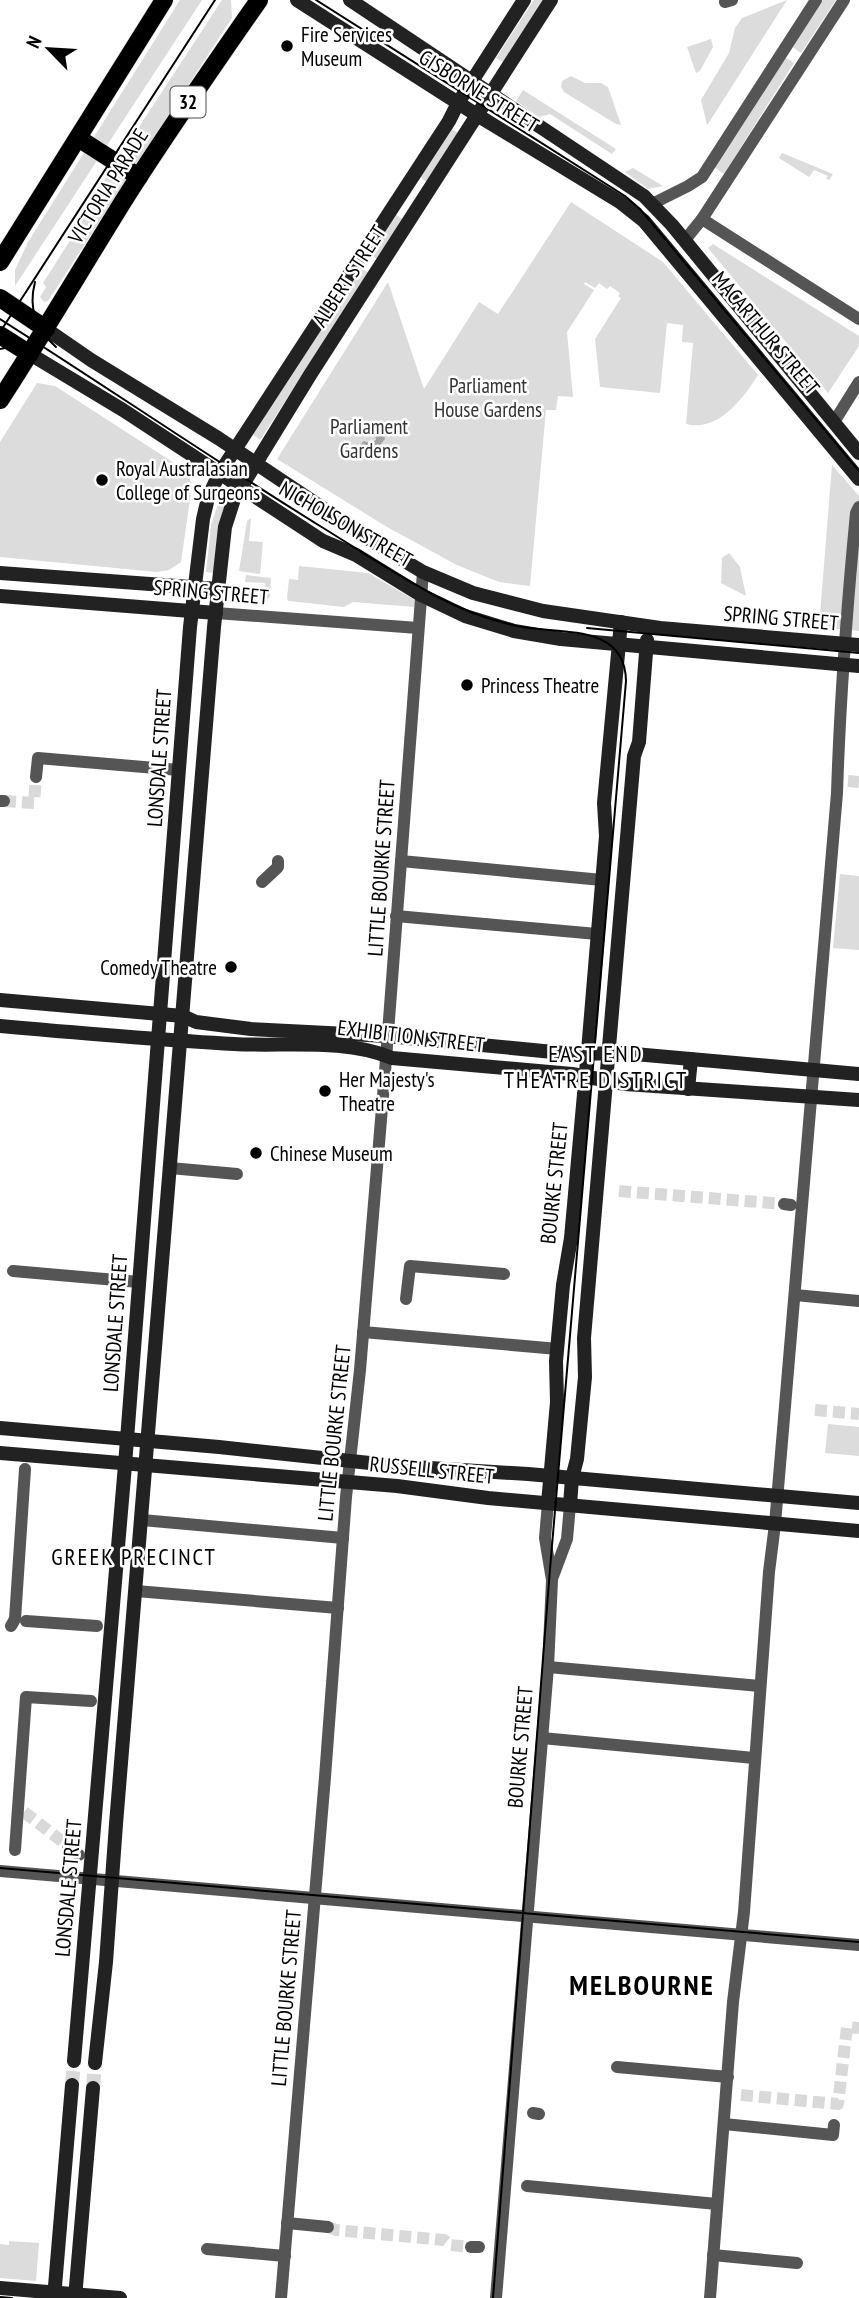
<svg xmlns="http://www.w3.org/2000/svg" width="859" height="2298" font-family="'PT Sans Narrow',sans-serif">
	<rect width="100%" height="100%" fill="#fff"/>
	<!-- green -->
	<g fill="#dcdcdc">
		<polygon points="180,0 202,0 15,286 15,270 28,242"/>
		<polygon points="222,0 231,0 232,18 48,301 44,302 40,297 46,287 43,283 78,228 75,225"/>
		<polygon points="534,0 547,0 506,64 496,58"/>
		<polygon points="787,0 708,124 707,125 701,100 729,53 735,28 742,18"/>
		<polygon points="821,0 836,0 801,53 791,46"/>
		<polygon points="711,39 713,47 700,71 696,73 687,47"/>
		<polygon points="785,57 794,63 724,174 714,167"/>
		<polygon points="571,76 585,83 601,83 608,87 621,125 616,124 564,92 561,87 562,81"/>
		<polygon points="523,90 616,149 612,154 550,114 539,117 516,101"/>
		<polygon points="452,129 460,134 428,183 420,177"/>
		<polygon points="782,153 833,174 829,180 826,178 828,176 814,170 809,177 779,158"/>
		<polygon points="633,168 663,186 648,189 625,172"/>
		<path d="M571 202 663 262 758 375C743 399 718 432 686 424L693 343 682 342 683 325 667 323 660 393 600 387 595 339 621 298 618 296 620 293 610 286 607 289 599 283 595 288 585 282 584 284 594 290 567 332 573 397 558 396 556 410H546L530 586 499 582 457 565 387 527 277 459 388 282 424 389 479 302 498 314Z"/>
		<polygon points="395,214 404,220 378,260 370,254"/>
		<polygon points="713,244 859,336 859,346 828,393 708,248"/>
		<polygon points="360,267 369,273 260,440 252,434"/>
		<polygon points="37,383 55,386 188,472 192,485 181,562 169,570 157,572 0,557 0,442"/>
		<polygon points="832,465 859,496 859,631 819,627"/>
		<polygon points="221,495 231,501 214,573 206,572 211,525"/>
		<polygon points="251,518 249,541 263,542 260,574 239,571 247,521"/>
		<polygon points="729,553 740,567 746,596 721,583 722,558"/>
		<polygon points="299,566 368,573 415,600 414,607 353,602 344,607 289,601 287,599 289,579 298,580"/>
		<polygon points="246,575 271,578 270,597 267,599 243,598 243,594 264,595 265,583 245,582"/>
		<polygon points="840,874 859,876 859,950 833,948"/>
		<polygon points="828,1424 859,1427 859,1456 825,1453"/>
		<polygon points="9,2241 39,2243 36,2281 0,2278 0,2244 9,2245"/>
	</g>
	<!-- water -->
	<path fill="#a3a3a3" d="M369 422C380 425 382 428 385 439 377 449 373 452 361 449L360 445 364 441 370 443 376 440 375 433 369 430 363 436 358 435 356 430 362 424Z"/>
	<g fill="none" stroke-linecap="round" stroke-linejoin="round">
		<!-- street-tunnel -->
		<g stroke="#d9d9d9" stroke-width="12" stroke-dasharray="12 6" stroke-linecap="butt">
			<polyline points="848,781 859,782"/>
			<polyline points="4,801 34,803 36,777"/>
			<polyline points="619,1191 784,1204"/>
			<polyline points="815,1410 859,1414"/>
			<polyline points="24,1812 68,1846"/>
			<polyline points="741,2095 838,2104 847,2027 859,2028"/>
			<polyline points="328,2227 336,2230 444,2240 450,2245 471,2247"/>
		</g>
		<!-- secondary-tunnel -->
		<g stroke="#d9d9d9" stroke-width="14" stroke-dasharray="14 7" stroke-linecap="butt">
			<polyline points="72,2085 74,2061"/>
			<polyline points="93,2088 95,2063"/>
		</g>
		<defs>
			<g id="primary">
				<polyline points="78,138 139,177"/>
				<polyline points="0,262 164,0"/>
				<polyline points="0,298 46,329"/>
				<polyline points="0,335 30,354"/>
				<path d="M0 400C43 334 83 266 124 200 167 132 213 66 259 0"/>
			</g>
		</defs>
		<!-- primary casing -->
		<use href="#primary" stroke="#dbdbdb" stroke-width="19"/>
		<!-- street -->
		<g stroke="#555" stroke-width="12">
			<polyline points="725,2 732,0"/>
			<polyline points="652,204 688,186 702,177 816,0"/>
			<polyline points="702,219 859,319"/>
			<polyline points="685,240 702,219 844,0"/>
			<polyline points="834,422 859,382"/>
			<polyline points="216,613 418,628"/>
			<polyline points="36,777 38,758 179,770"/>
			<polyline points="0,801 4,801"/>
			<polyline points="401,861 602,880"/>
			<polyline points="262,882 278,867 278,861"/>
			<polyline points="396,916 597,934"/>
			<polyline points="170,1168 237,1174"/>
			<polyline points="784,1204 791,1205"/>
			<polyline points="13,1271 139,1282"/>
			<polyline points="795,1295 859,1301"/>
			<polyline points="406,1299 410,1266 504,1274"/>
			<polyline points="363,1332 558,1349"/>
			<polyline points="142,1520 343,1538"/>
			<polyline points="552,1579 567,1539 570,1505"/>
			<polyline points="136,1591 338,1608"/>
			<polyline points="26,1621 97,1626"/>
			<polyline points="11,1626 15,1619 25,1469"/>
			<polyline points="548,1667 760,1686"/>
			<polyline points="542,1738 754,1758"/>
			<polyline points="68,1846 79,1855"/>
			<polyline points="15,1850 26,1697 91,1701"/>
			<polyline points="0,1871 859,1945"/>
			<polyline points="617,2067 728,2077"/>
			<polyline points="533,2113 539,2114"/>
			<polyline points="724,2124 833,2135 834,2125"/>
			<polyline points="527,2186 717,2204"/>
			<polyline points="287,2223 328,2227"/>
			<polyline points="471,2247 479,2247"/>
			<polyline points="207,2249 285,2256"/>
			<polyline points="713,2255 797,2263"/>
			<polyline points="281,2298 325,1777 346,1497 360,1370 385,1072 423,572"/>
			<polyline points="496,2298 548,1667 552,1580 545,1538 548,1503"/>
			<path d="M710 2298 733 2002 744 1912 769 1572 775 1524 837 793C840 700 847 606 856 513L859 507"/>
		</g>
		<!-- secondary -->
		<g stroke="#222" stroke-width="14">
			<polyline points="297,0 477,115 620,202 644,221 859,479"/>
			<polyline points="350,0 644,196 672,225 859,453"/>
			<polyline points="46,329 91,360 218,438 378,545 423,572 473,593 543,611 660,628 859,645"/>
			<polyline points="30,354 123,410 323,541 356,555 421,595 465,616 514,631 561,639 859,666"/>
			<polyline points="0,573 218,589"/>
			<polyline points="0,596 216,613"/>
			<polyline points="0,1000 183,1016 196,1022 251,1029 387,1036 574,1054 623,1053 859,1074"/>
			<path d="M0 1026C78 1033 156 1040 234 1044 284 1047 344 1038 392 1058L572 1074 625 1084 859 1100"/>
			<polyline points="688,1089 691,1059"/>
			<polyline points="0,1428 219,1447 398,1466 528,1474 859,1503"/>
			<polyline points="0,1453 397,1486 488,1498 859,1531"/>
			<polyline points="548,1503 557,1402 556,1361 563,1285 571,1238 589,1039 606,836 604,803 621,622"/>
			<polyline points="570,1505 572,1478 577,1459 585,1377 584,1338 634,756 639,742 647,640"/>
			<polyline points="74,2061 125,1465 190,627 203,519 208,498 219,474 449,121 458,103 524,0"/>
			<polyline points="95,2063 106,1962 116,1824 214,627 225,527 234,499 310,375 551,0"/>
			<polyline points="0,2288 120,2298"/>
			<polyline points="54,2298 72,2085"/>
			<polyline points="75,2298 93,2088"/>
		</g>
		<!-- primary -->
		<use href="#primary" stroke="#000" stroke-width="18"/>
		<!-- tram -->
		<g stroke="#000" stroke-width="2">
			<polyline points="316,0 625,196 640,209 859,471"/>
			<path d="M35 282C28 309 36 329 56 347"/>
			<path d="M0 319C107 387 212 459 320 526 359 550 397 576 438 597 462 610 490 620 517 626 558 635 625 622 626 681L550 1569 493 2298"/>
			<polyline points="0,332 215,0"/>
			<polyline points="0,349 24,344 39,347"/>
			<polyline points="587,628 859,653"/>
			<polyline points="0,1868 859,1942"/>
			<polyline points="0,2297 12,2298"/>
		</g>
	</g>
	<!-- markers -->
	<g fill="#000" stroke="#fff" stroke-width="2.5">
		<circle cx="287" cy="46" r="7"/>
		<circle cx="102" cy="480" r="7"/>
		<circle cx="467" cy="685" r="7"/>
		<circle cx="231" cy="967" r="7"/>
		<circle cx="325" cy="1091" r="7"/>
		<circle cx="256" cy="1153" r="7"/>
	</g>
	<g text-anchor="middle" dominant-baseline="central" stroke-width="5" stroke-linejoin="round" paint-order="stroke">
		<!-- shield labels -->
		<rect fill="#fff" stroke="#4c4c4c" stroke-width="2" x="170.5" y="86.5" width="35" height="31" rx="5"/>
		<g font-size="19" font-weight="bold" fill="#000">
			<text x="188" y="102">32</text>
		</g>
		<!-- poi labels -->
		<g font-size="21" fill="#000" stroke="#fff" text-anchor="start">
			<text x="301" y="34">Fire Services<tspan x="301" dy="24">Museum</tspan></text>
			<text x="116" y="468">Royal Australasian<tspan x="116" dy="24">College of Surgeons</tspan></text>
			<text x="481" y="685">Princess Theatre</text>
			<text x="217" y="967" text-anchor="end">Comedy Theatre</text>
			<text x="339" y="1079">Her Majesty's<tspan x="339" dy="24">Theatre</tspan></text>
			<text x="270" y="1153">Chinese Museum</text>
		</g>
		<!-- street labels -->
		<g font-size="21" fill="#000" stroke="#fff">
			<text transform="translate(479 91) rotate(32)">GISBORNE STREET</text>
			<text transform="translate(108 186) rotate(-58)">VICTORIA PARADE</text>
			<text transform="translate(349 276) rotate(-57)">ALBERT STREET</text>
			<text transform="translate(766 333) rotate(50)">MACARTHUR STREET</text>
			<text transform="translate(346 524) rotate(30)">NICHOLSON STREET</text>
			<text transform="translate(211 592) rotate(5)">SPRING STREET</text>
			<text transform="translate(781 618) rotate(5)">SPRING STREET</text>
			<text transform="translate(159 758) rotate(-86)">LONSDALE STREET</text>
			<text transform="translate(381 868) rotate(-86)">LITTLE BOURKE STREET</text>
			<text transform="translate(411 1036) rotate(7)">EXHIBITION STREET</text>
			<text transform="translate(554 1183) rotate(-84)">BOURKE STREET</text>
			<text transform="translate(115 1323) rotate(-86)">LONSDALE STREET</text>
			<text transform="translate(334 1433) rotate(-84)">LITTLE BOURKE STREET</text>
			<text transform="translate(432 1470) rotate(6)">RUSSELL STREET</text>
			<text transform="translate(520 1747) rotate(-85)">BOURKE STREET</text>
			<text transform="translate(68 1888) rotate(-85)">LONSDALE STREET</text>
			<text transform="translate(286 1998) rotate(-85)">LITTLE BOURKE STREET</text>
		</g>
		<!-- park labels -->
		<g font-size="21" fill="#333" stroke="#fff">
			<text x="488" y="385">Parliament<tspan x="488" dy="24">House Gardens</tspan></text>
			<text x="369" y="426">Parliament<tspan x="369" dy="24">Gardens</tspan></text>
		</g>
		<!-- neighbourhood labels -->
		<g font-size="23" letter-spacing="2" fill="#000" stroke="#fff">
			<text x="596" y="1053">EAST END<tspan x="596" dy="26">THEATRE DISTRICT</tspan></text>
			<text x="134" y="1556">GREEK PRECINCT</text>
		</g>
		<!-- district labels -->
		<g font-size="28" font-weight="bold" letter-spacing="2" fill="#000" stroke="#fff">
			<text x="642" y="1984">MELBOURNE</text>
		</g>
	</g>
	<!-- north arrow -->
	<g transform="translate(49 49) rotate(295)" stroke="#ffffff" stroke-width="5" paint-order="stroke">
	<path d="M0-5L12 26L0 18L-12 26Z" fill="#000000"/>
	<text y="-10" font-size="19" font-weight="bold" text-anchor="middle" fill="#000000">N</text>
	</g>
</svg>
